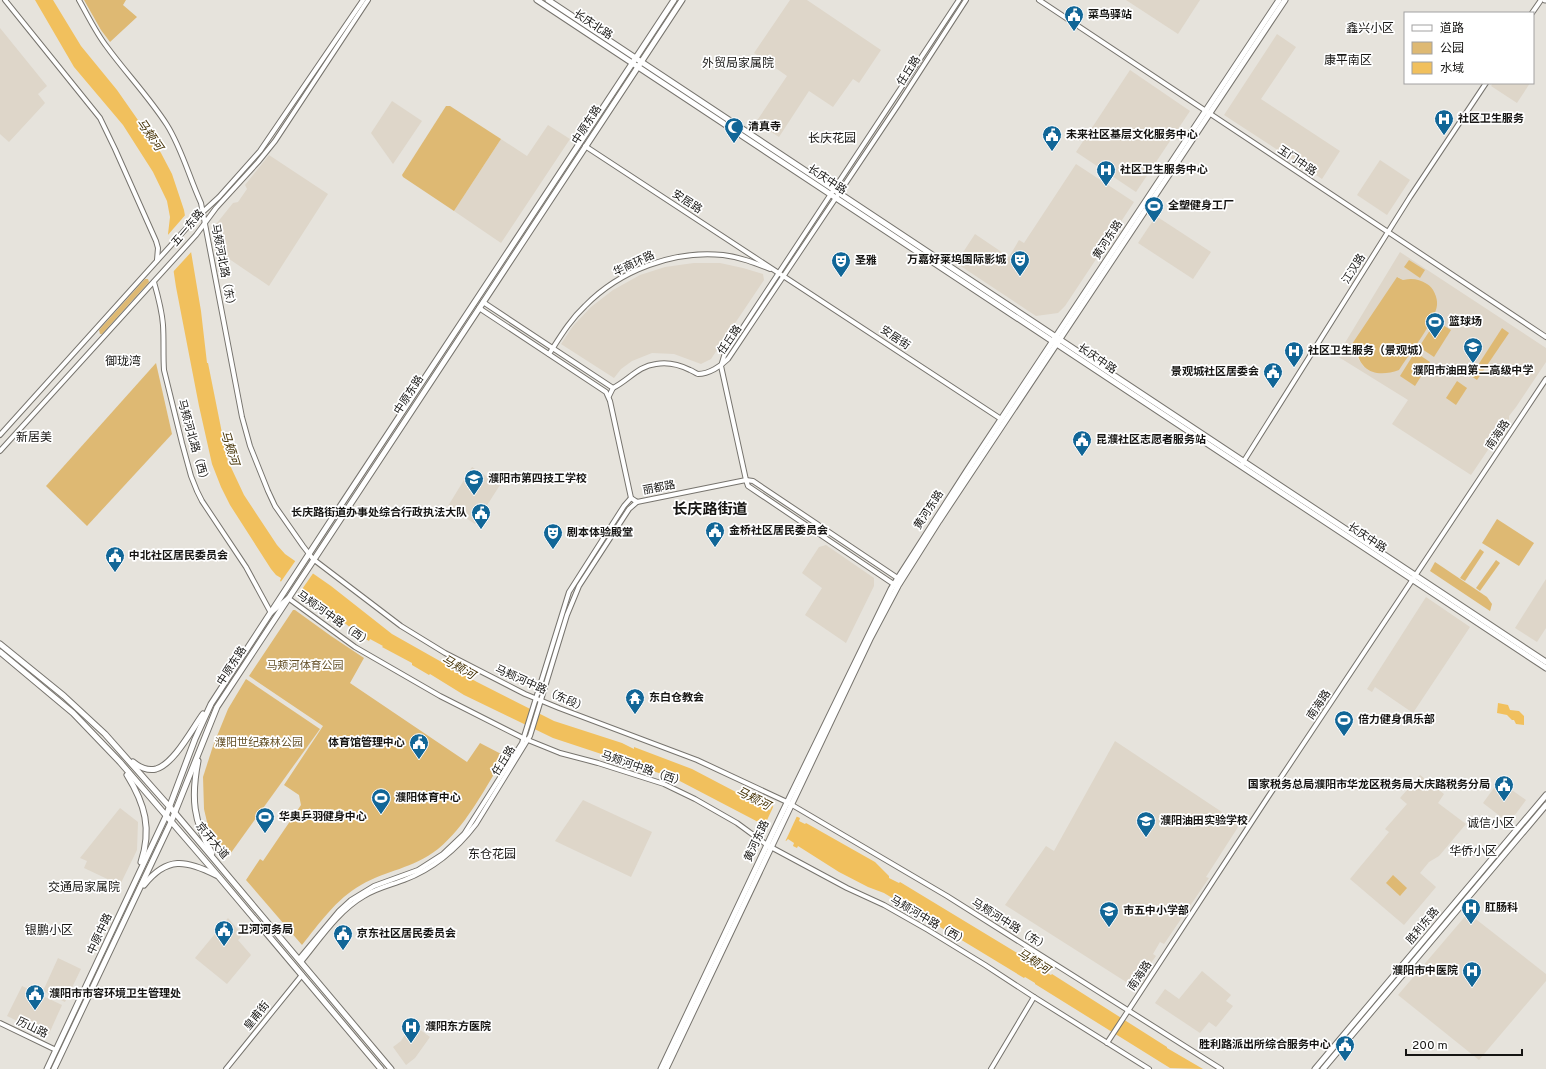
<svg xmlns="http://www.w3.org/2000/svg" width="1546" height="1069" font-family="Overpass,'Noto Sans SC',sans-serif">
	<rect width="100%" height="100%" fill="#e6e3dc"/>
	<!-- built -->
	<g fill="#ded6c9" fill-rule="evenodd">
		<polygon points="790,0 807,0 881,50 859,83 853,79 833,107 809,91 779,137 756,122 787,76 754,53"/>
		<polygon points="1126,0 1200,0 1178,34"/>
		<polygon points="0,28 47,86 38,94 45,103 9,142 0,134"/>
		<polygon points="1277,34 1296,47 1261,99 1340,151 1322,179 1224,115"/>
		<polygon points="1130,70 1190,111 1136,192 1076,152"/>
		<polygon points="1493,83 1530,83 1517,103 1491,86"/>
		<polygon points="392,101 422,121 393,164 371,133"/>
		<polygon points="548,125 570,139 501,243 454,211 501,139 527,156"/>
		<polygon points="269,155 328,194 269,286 216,250 213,228 233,203 238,202 247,189 245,185"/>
		<polygon points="1380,160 1410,180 1387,215 1357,195"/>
		<polygon points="1076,164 1134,202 1065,306 1058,313 1036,316 956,263 975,234 1009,257 1019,240 1024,243"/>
		<polygon points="1156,216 1211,252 1193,279 1138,243"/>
		<path d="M1400 252 1546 348V362L1516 407 1509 416V419L1471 475 1392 424 1408 400 1337 356ZM1398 277 1403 280 1409 279 1364 367 1357 357 1356 347Z"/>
		<polygon points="694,263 720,263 743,268 763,274 764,280 711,359 701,364 674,354 652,353 632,361 621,369 614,378 561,344 573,326 591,307 613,290 640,275 665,267"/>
		<polygon points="472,467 500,485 475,524 448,506"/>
		<polygon points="826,545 874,578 874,586 846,643 805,615 822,588 802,573 819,547"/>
		<polygon points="1546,579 1546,628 1537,642 1515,628"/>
		<polygon points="1426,597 1470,627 1413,713 1375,687 1372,692 1367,689"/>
		<polygon points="1115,741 1240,824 1206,877 1209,878 1164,944 1160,942 1153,954 1156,956 1134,987 1005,905 1046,846 1054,851"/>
		<polygon points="1420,775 1444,794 1438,803 1466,824 1439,856 1429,862 1420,873 1436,887 1404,925 1350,879 1389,832 1385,829 1407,804 1400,798"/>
		<polygon points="1499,781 1526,800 1509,823 1483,803"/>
		<polygon points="583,800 652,832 631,877 555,841"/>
		<polygon points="120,808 138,822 137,850 120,885 84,868 87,861 80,858"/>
		<polygon points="1468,913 1546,974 1546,981 1479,1060 1398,995"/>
		<polygon points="228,918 241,933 239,934 241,937 238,940 251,955 227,984 195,958"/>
		<polygon points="58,958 81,969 65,1002 43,991"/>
		<polygon points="1202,971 1231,995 1226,1001 1233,1006 1216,1027 1209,1022 1200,1033 1155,1003 1165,989 1179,999"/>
		<polygon points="22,986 62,1005 48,1036 7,1016"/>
		<polygon points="412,1024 430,1037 415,1058 406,1065 393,1047 401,1041"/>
	</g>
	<!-- green -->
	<g fill="#deb973">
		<polygon points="84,0 126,0 123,5 137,17 110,42 101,30"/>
		<polygon points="446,106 450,106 501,139 454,211 403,177 402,175"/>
		<polygon points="1409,260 1425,270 1420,278 1404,267"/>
		<path d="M1397 277 1403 280C1412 278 1419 279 1427 284 1433 287 1438 298 1437 305 1436 320 1408 356 1399 370 1377 378 1359 372 1356 347L1352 344Z"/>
		<polygon points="145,279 148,279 149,282 102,334 100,334 99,330"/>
		<polygon points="1436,321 1451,330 1434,357 1419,347"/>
		<polygon points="1502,328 1509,333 1477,380 1471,376"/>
		<polygon points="1415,352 1430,362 1415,386 1400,376"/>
		<polygon points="156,363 172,434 87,526 46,486"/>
		<polygon points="1457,381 1467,388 1456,405 1446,398"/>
		<polygon points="1497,519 1534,543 1519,566 1482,543"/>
		<polygon points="1480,549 1484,552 1465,581 1460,578"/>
		<polygon points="1496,560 1500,563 1480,591 1476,588"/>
		<polygon points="1435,562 1487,597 1492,604 1490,611 1430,571"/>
		<path d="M293 610H295L331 636 364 658 350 683 467 762 480 743 505 756C485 788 467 825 438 849 412 869 387 870 361 885 336 899 319 924 302 945L246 880 260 859 263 861 301 805 299 795 284 785 323 726 249 676Z"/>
		<polygon points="246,679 320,729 228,857 210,835 204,809 203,777 213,746 228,709"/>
		<polygon points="1393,875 1407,888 1400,896 1386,883"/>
	</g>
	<!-- water -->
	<g fill="#f1c05d">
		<polygon points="35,0 53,0 81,46 117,90 161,153 172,174 184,210 201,311 207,363 208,363 224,443 223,443 228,461 244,495 277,545 285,554 331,586 392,634 477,682 554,721 622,743 634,749 634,747 692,769 770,810 772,806 800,818 799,821 805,824 806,823 875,862 889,876 889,878 899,883 900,882 1042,968 1042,970 1051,975 1052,974 1167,1047 1167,1048 1203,1069 1170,1068 1035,984 1035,983 1025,977 1024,978 884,893 868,887 839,872 798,846 797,848 793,846 794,843 788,839 786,841 760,829 762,824 674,778 553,738 464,695 430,674 429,675 412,665 412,663 382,647 383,646 370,639 369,641 352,631 352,629 341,620 340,621 305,594 303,596 280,581 281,578 276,575 271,569 230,505 221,487 212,464 199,406 176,287 168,234 170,217 167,201 153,172 123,125 74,67"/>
		<polygon points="1498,703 1508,705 1510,710 1519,711 1524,716 1524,725 1516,724 1514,720 1512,720 1507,715 1497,713"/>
	</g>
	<!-- pier -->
	<g fill="#e6e3dc">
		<polygon points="187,213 194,249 172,273 167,236"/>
		<polygon points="296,560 314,572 298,595 280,583"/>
		<polygon points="774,805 797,816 785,842 762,831"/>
	</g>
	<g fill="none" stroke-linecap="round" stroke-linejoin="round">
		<defs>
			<g id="minor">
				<polyline points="5,0 100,118 115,149 156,241 158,248 157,260"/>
				<path d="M79 0C88 16 96 33 107 47 126 73 149 97 167 125 182 149 189 177 201 203L242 417 250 446 268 491 275 506 303 546 313 559 401 626 445 653 525 694 559 708 697 760 787 802 947 896 1221 1069"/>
				<polyline points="1039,0 1546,337"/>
				<polyline points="1532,13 1541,0"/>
				<polyline points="585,146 1001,419"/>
				<path d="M154 282C158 296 162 311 163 325 164 340 163 355 164 370L182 443 191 476 197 491 202 501 246 567 271 613 288 598 355 647 440 696 523 738 560 753 598 763 664 784 695 799 737 823 767 845 847 888 884 905 928 930 985 965 1034 997 1149 1069"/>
				<polyline points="483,302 613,388 609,396"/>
				<polyline points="479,308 606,392 610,401 631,498 637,502 746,480 721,366 724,356 959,0"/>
				<path d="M549 354C560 337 570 320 585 306 620 270 674 250 723 255 740 257 755 263 770 269"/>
				<path d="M613 388C629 380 638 366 656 364 667 362 680 365 690 370 693 371 695 373 698 374 709 374 721 366 728 359L898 105 966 0"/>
				<polyline points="0,435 192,222 219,197 260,151 363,0"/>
				<polyline points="0,451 196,235 216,208 258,162 275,141 368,0"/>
				<polyline points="1242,464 1410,197 1486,83"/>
				<polyline points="895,585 748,486 746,480 753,481 899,579"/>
				<polyline points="299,959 339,911 351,900 374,886 418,870 443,854 464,834 522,743 569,592 624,506 631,498"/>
				<path d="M301 962C320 939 338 911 364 896 377 888 391 885 404 880 433 869 457 849 476 824L530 736 567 615 579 586 629 509 637 502"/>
				<polyline points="0,1023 56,1050"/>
				<polyline points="1107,1043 1268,797 1546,379"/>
				<polyline points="226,1069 302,975"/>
				<polyline points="991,1069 1034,997"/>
			</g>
			<g id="major">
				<polyline points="537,0 1546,668"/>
				<polyline points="548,0 1546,662"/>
				<polyline points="1545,0 1546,0"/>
				<polyline points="0,644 64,696 105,734 175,813 391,1069"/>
				<polyline points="0,652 73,713 120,762 219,877 381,1069"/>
				<path d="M198 761C191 797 193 822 212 853"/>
				<path d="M133 762C139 767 148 771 156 769 174 764 192 729 203 714"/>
				<path d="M127 775C145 804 152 829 141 862"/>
				<path d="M144 885C167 856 186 860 216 875"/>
				<polyline points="47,1069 166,816 195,739 211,704 339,508 674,0"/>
				<polyline points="54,1069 171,822 217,707 682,0"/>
				<polyline points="661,1069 783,811 891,589 968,469 1279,0"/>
				<polyline points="666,1069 871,637 898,586 939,521 1285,0"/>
				<polyline points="1315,1069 1546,795"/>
				<polyline points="1323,1069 1546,805"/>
			</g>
		</defs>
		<!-- minor casing -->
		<use href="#minor" stroke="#77746e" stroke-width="6"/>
		<!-- major casing -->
		<use href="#major" stroke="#77746e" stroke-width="7"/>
		<!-- minor -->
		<use href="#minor" stroke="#fff" stroke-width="4"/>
		<!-- major -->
		<use href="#major" stroke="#fff" stroke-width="5"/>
	</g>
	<!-- icons -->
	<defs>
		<symbol id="civic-pin" viewBox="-11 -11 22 30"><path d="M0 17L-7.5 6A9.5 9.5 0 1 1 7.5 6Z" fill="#116697" stroke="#fff"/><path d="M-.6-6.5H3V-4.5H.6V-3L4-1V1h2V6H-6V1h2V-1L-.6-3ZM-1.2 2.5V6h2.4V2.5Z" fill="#fff"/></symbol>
		<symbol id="hospital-pin" viewBox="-11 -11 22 30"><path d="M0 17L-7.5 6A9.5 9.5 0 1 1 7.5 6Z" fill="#116697" stroke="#fff"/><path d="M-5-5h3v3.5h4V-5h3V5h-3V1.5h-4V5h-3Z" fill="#fff"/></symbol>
		<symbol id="mosque-pin" viewBox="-11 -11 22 30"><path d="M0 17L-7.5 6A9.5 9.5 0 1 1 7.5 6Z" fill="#116697" stroke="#fff"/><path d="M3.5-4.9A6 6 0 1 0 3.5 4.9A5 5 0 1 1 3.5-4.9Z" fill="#fff"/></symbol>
		<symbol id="stadium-pin" viewBox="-11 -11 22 30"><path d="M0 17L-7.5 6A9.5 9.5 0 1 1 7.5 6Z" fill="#116697" stroke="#fff"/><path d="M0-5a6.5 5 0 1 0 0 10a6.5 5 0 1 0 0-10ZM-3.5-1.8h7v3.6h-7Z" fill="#fff"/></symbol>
		<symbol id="theatre-pin" viewBox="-11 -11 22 30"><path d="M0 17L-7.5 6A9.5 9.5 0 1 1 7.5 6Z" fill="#116697" stroke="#fff"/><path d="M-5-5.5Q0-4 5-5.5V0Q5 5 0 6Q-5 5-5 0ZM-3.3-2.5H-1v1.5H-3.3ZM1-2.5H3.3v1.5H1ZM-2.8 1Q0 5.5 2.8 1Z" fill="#fff"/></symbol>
		<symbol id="school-pin" viewBox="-11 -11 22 30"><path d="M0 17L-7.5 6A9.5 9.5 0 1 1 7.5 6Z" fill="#116697" stroke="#fff"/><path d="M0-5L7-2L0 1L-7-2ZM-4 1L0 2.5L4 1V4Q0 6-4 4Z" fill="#fff"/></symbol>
		<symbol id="university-pin" viewBox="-11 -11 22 30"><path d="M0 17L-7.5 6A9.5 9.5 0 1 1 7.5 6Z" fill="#116697" stroke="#fff"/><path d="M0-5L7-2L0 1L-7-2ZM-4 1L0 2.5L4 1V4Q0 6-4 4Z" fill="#fff"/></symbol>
		<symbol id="temple-pin" viewBox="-11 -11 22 30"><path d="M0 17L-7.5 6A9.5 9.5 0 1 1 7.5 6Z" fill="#116697" stroke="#fff"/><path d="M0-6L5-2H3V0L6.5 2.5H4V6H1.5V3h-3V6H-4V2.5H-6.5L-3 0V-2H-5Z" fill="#fff"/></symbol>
	</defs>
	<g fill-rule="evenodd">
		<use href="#civic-pin" x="1063" y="4" width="22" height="30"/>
		<use href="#hospital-pin" x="1433" y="108" width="22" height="30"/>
		<use href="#mosque-pin" x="723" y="116" width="22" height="30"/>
		<use href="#civic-pin" x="1041" y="124" width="22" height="30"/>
		<use href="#hospital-pin" x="1095" y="159" width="22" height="30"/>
		<use href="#stadium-pin" x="1143" y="195" width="22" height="30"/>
		<use href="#theatre-pin" x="1009" y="249" width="22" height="30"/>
		<use href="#theatre-pin" x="830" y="250" width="22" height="30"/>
		<use href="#stadium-pin" x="1424" y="311" width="22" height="30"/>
		<use href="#school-pin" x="1462" y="336" width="22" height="30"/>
		<use href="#hospital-pin" x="1283" y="340" width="22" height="30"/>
		<use href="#civic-pin" x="1262" y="361" width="22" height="30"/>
		<use href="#civic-pin" x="1071" y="429" width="22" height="30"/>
		<use href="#university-pin" x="463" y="468" width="22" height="30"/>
		<use href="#civic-pin" x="470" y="502" width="22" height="30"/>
		<use href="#civic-pin" x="704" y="520" width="22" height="30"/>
		<use href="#theatre-pin" x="542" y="522" width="22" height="30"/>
		<use href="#civic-pin" x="104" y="545" width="22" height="30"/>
		<use href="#temple-pin" x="624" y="687" width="22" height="30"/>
		<use href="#stadium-pin" x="1333" y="709" width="22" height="30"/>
		<use href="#civic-pin" x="408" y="732" width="22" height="30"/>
		<use href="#civic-pin" x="1493" y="774" width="22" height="30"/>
		<use href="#stadium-pin" x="370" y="787" width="22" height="30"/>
		<use href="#stadium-pin" x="254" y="806" width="22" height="30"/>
		<use href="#school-pin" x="1135" y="810" width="22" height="30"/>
		<use href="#hospital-pin" x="1460" y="897" width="22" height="30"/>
		<use href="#school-pin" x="1098" y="900" width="22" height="30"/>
		<use href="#civic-pin" x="213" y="919" width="22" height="30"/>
		<use href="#civic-pin" x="332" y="923" width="22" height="30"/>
		<use href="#hospital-pin" x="1461" y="960" width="22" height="30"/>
		<use href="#civic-pin" x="24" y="983" width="22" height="30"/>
		<use href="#hospital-pin" x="400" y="1016" width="22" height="30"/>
		<use href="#civic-pin" x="1334" y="1034" width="22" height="30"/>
	</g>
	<g text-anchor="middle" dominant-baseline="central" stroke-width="3.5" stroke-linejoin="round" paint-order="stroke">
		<!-- poi labels -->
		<g font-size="11" font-weight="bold" fill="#161513" stroke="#fff" text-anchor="start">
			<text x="1088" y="15">菜鸟驿站</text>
			<text x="1458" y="119">社区卫生服务</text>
			<text x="748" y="127">清真寺</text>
			<text x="1066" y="135">未来社区基层文化服务中心</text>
			<text x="1120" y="170">社区卫生服务中心</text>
			<text x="1168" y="206">全塑健身工厂</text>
			<text x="1006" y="260" text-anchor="end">万嘉好莱坞国际影城</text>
			<text x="855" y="261">圣雅</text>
			<text x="1449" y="322">篮球场</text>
			<text x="1308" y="351">社区卫生服务（景观城）</text>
			<text x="1473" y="371" text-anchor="middle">濮阳市油田第二高级中学</text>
			<text x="1259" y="372" text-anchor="end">景观城社区居委会</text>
			<text x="1096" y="440">昆濮社区志愿者服务站</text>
			<text x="488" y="479">濮阳市第四技工学校</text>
			<text x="467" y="513" text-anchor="end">长庆路街道办事处综合行政执法大队</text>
			<text x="729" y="531">金桥社区居民委员会</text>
			<text x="567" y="533">剧本体验殿堂</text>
			<text x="129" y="556">中北社区居民委员会</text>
			<text x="649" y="698">东白仓教会</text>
			<text x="1358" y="720">倍力健身俱乐部</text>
			<text x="405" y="743" text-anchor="end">体育馆管理中心</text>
			<text x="1490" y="785" text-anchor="end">国家税务总局濮阳市华龙区税务局大庆路税务分局</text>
			<text x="395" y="798">濮阳体育中心</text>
			<text x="279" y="817">华奥乒羽健身中心</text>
			<text x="1160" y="821">濮阳油田实验学校</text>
			<text x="1485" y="908">肛肠科</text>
			<text x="1123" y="911">市五中小学部</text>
			<text x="238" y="930">卫河河务局</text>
			<text x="357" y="934">京东社区居民委员会</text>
			<text x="1458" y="971" text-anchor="end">濮阳市中医院</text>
			<text x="49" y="994">濮阳市市容环境卫生管理处</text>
			<text x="425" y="1027">濮阳东方医院</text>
			<text x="1331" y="1045" text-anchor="end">胜利路派出所综合服务中心</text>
		</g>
		<!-- street labels -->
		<g font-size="11" fill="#161513" stroke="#fff">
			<text transform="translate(593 25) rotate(33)">长庆北路</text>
			<text transform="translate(909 71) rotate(-57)">任丘路</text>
			<text transform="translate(587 125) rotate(-57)">中原东路</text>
			<text transform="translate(1297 161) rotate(34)">玉门中路</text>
			<text transform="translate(827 180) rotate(33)">长庆中路</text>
			<text transform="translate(687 202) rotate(33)">安居路</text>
			<text transform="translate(188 228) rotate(-50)">五一东路</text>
			<text transform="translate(1108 240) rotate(-57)">黄河东路</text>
			<text transform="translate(634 264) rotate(-25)">华商环路</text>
			<text transform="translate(223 267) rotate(79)">马颊河北路（东）</text>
			<text transform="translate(1354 269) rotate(-58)">江汉路</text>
			<text transform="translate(895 338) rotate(34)">安居街</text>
			<text transform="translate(730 340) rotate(-55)">任丘路</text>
			<text transform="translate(1097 359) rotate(34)">长庆中路</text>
			<text transform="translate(409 395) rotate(-57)">中原东路</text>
			<text transform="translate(1498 435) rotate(-56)">南海路</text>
			<text transform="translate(193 442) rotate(74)">马颊河北路（西）</text>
			<text transform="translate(659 488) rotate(-11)">丽都路</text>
			<text transform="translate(929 510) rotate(-57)">黄河东路</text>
			<text transform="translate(1367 538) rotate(33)">长庆中路</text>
			<text transform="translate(334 619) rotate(35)">马颊河中路（西）</text>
			<text transform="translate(232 666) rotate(-57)">中原东路</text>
			<text transform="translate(541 689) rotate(24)">马颊河中路（东段）</text>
			<text transform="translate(1319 705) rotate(-56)">南海路</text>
			<text transform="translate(504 761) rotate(-58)">任丘路</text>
			<text transform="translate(643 769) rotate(19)">马颊河中路（西）</text>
			<text transform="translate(212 841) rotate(50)">京开大道</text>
			<text transform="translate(757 841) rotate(-65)">黄河东路</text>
			<text transform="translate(929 921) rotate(30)">马颊河中路（西）</text>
			<text transform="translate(1010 925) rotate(32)">马颊河中路（东）</text>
			<text transform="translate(1423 926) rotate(-50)">胜利东路</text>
			<text transform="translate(100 934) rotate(-65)">中原中路</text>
			<text transform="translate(1140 976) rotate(-56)">南海路</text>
			<text transform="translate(257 1016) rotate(-51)">皇甫街</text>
			<text transform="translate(32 1028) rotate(26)">历山路</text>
		</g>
		<!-- park labels -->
		<g font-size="11" fill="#645027" stroke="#fff">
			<text x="305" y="666">马颊河体育公园</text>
			<text x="259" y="743">濮阳世纪森林公园</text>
		</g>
		<!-- neighbourhood labels -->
		<g font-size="12" fill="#161513" stroke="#fff">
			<text x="1370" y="29">鑫兴小区</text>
			<text x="1348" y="61">康平南区</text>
			<text x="738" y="64">外贸局家属院</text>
			<text x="832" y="139">长庆花园</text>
			<text x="123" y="362">御珑湾</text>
			<text x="34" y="438">新居美</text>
			<text x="1491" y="824">诚信小区</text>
			<text x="1473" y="852">华侨小区</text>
			<text x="492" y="855">东仓花园</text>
			<text x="84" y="888">交通局家属院</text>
			<text x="49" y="931">银鹏小区</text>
		</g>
		<!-- water labels -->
		<g font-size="12" font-style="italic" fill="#443104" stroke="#fff">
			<text transform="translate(149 135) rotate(55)">马颊河</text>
			<text transform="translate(229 448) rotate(73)">马颊河</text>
			<text transform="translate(458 668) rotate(30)">马颊河</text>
			<text transform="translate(753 799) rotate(27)">马颊河</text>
			<text transform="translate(1033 962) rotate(32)">马颊河</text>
		</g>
		<!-- district labels -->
		<g font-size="15" font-weight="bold" fill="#161513" stroke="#fff">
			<text x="710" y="510">长庆路街道</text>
		</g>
	</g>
	<!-- legend -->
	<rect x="1404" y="12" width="130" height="72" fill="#ffffff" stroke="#a2a1a1"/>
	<rect x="1412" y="25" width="20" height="6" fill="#ffffff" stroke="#a2a1a1"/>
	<text x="1440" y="32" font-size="12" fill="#161513">道路</text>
	<rect x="1412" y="42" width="20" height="12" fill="#deb973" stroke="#a2a1a1"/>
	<text x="1440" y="52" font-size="12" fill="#161513">公园</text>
	<rect x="1412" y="62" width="20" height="12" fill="#f1c05d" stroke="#a2a1a1"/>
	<text x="1440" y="72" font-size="12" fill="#161513">水域</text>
	<!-- scale -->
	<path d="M1406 1049v6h116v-6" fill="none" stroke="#161513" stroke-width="2"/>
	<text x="1412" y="1049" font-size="12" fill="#161513" stroke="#ffffff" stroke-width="3" paint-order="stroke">200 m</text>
</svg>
